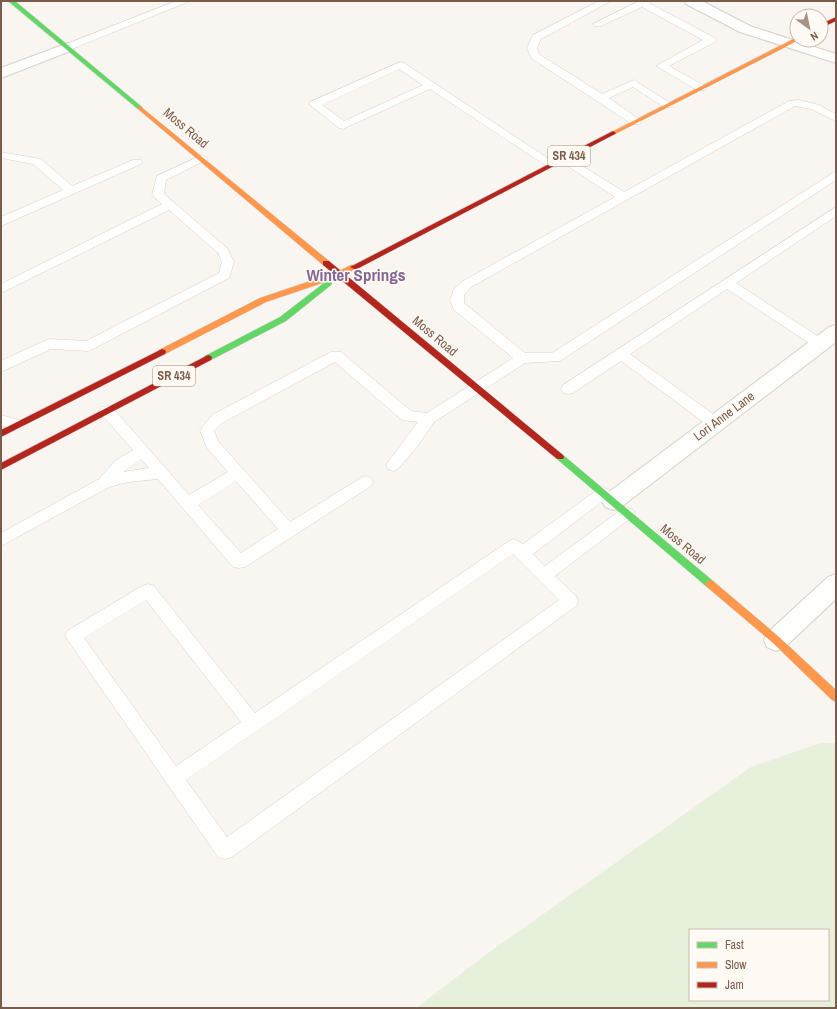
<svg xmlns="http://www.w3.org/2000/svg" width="837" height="1009" font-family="'Archivo Narrow',sans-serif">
	<rect width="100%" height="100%" fill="#f9f5f0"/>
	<!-- green -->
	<path fill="#e7f0db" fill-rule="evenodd" d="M820 743H836V1008H416L491 951 751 767ZM690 930H828V1000H690Z"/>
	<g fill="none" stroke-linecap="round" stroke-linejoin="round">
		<defs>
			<g id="lane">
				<polygon points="176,1 190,1 72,49 64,49 63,47 64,45"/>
				<polygon points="599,1 611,1 541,39 537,48 539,54 602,94 634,80 673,105 672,107 664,107 633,87 609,98 640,120 641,122 640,124 632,124 531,58 527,48 533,35"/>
				<polygon points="639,1 651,1 649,3 715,38 716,40 715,42 669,66 705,86 706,88 705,90 697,90 656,66 703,40 642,7 601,26 595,26 593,24"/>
				<path d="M400 62 404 63 558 165 556 167H548L430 89 343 129 339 128 309 104 310 102ZM399 69 423 85 344 121 322 105Z"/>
				<path d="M799 100 819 105 836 114V121L811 109 795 106 471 287 464 295V303L525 353H552L836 171V180L560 361 525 363 434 422 417 447 398 469 393 471 388 469 386 465 418 422 402 420 335 362 222 423 214 431 218 441 290 522 361 478 366 476 371 478 373 482 371 486 245 567 239 568 233 567 158 479 128 482 109 487 1 546V533L99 479 115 461 133 450 102 415 100 411 102 407 107 406 112 407 189 495 228 472 207 448 200 430 212 415 331 352H341L411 411 427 413 513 358 454 310 450 300 454 289 463 281 615 197 560 161 558 159 560 157H568L624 192 789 101ZM141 459 149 468 123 472ZM236 481 278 529 241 553 198 505Z"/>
				<polygon points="1,152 41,159 72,186 133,160 141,160 143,162 141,164 1,226 1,217 63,190 33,164 1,158"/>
				<polygon points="202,155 208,158 206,160 166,180 164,194 227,248 234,262 229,278 93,349 88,351 51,349 1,372 1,361 44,341 49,339 86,341 219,273 222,262 218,253 169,210 1,293 1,284 162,204 152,195 157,176"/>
				<polygon points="836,207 836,216 736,283 825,341 827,344 825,347 815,347 727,289 630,354 720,419 722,423 720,427 715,428 710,427 621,361 573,393 568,394 563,393 561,389 563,385"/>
				<polygon points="1,415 22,421 24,425 22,429 17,430 1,425"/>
				<path d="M603 487 608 489 610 493 608 497 533 554 545 566 622 509 627 507 632 509 635 513 632 517 555 576 576 596 578 601 576 606 232 857 225 859 218 857 65 636 67 631 142 586 148 584 154 586 255 713 509 541 514 539 523 544 598 489ZM513 554 559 600 227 837 186 780ZM146 600 241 722 176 766 84 638Z"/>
			</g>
			<g id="street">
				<polygon points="684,1 702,1 750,26 836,54 836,63 740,32 686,4"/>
				<polygon points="68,43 73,44 75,47 73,50 1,78 1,68"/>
				<polygon points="836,325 836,342 621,507 613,510 605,507 602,501 605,495 829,327"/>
				<polygon points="836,574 836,599 785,647 776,651 767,647 764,640 767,633 828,577"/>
			</g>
			<g id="fast">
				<polygon points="8,1 15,1 142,107 142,109 138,109"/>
				<polygon points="328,280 332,283 331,285 286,321 211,360 205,360 204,358 205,356 280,317"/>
				<polygon points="560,454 563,455 713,581 715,584 713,587 710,588 707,587 557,459 556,457 557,455"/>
			</g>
			<g id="slow">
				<polygon points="797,37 797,40 799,40 615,134 613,135 610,133"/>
				<polygon points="140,106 329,261 329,265 323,265 138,109 138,107"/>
				<polygon points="351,265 354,265 358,267 343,276 266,302 165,354 159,354 158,352 159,350 260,298 337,272"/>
				<polygon points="710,580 713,581 779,637 836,690 836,702 832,700 773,643 707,587 705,584 707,581"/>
			</g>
			<g id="jam">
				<polygon points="836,17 836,21 821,28 821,24"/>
				<polygon points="613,131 616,133 615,134 357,269 354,269 350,267"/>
				<polygon points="323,261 329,261 563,455 564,457 563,459 557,459 323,265"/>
				<polygon points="162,349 165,350 166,352 165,354 1,437 1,430"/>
				<polygon points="208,355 211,356 212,358 211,360 1,470 1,463"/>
			</g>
		</defs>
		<!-- lane casing -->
		<use href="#lane" stroke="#d7d1cb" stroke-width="1"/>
		<!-- street casing -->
		<use href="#street" stroke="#d7d1cb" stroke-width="2"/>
		<!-- fast casing -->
		<use href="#fast" stroke="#d9d2cb" stroke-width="1"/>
		<!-- slow casing -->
		<use href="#slow" stroke="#d9d2cb" stroke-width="1"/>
		<!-- jam casing -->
		<use href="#jam" stroke="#d9d2cb" stroke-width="1"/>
		<!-- lane -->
		<use href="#lane" fill="#fefefd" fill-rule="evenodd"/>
		<!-- street -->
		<use href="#street" fill="#fefefd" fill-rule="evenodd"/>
		<!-- fast -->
		<use href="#fast" fill="#63d668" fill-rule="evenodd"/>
		<!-- slow -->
		<use href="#slow" fill="#ff974d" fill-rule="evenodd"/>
		<!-- jam -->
		<use href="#jam" fill="#b3261e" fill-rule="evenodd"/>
	</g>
	<g text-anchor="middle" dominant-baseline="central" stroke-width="3" stroke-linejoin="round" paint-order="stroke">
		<!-- shield labels -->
		<g fill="#fffaf3" stroke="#a28b7f" stroke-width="1">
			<rect x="548" y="146" width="42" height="20" rx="3"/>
			<rect x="153" y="366" width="42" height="20" rx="3"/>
		</g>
		<g font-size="12" font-weight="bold" fill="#7a5c4d">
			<text x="569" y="156">SR 434</text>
			<text x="174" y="376">SR 434</text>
		</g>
		<!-- street labels -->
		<g font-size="13" fill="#7a5c4d" stroke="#fffaf3">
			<text transform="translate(186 128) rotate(40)">Moss Road</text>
			<text transform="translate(435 336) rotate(40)">Moss Road</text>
			<text transform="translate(724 416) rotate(-37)">Lori Anne Lane</text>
			<text transform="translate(683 544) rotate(40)">Moss Road</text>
		</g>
		<!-- district labels -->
		<g font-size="17" font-weight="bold" fill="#846695" stroke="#fffaf3">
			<text x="356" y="274">Winter Springs</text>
		</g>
	</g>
	<!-- border -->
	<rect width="837" height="1009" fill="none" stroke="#7a5c4d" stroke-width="4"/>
	<!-- legend -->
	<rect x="689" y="929" width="140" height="72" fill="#fffaf3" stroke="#cabbb1"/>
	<rect x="697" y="942" width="20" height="6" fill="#63d668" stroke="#cabbb1"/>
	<text x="725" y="949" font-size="12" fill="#7a5c4d">Fast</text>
	<rect x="697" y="962" width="20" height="6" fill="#ff974d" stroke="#cabbb1"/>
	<text x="725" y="969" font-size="12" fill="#7a5c4d">Slow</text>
	<rect x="697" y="982" width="20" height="6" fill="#b3261e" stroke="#cabbb1"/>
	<text x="725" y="989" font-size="12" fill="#7a5c4d">Jam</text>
	<!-- north arrow -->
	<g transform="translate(809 28) rotate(147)"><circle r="19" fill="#fffaf3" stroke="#cabbb1"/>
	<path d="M0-3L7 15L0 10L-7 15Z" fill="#a69286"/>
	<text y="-6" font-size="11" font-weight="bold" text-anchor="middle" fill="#7a5c4d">N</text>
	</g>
</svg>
